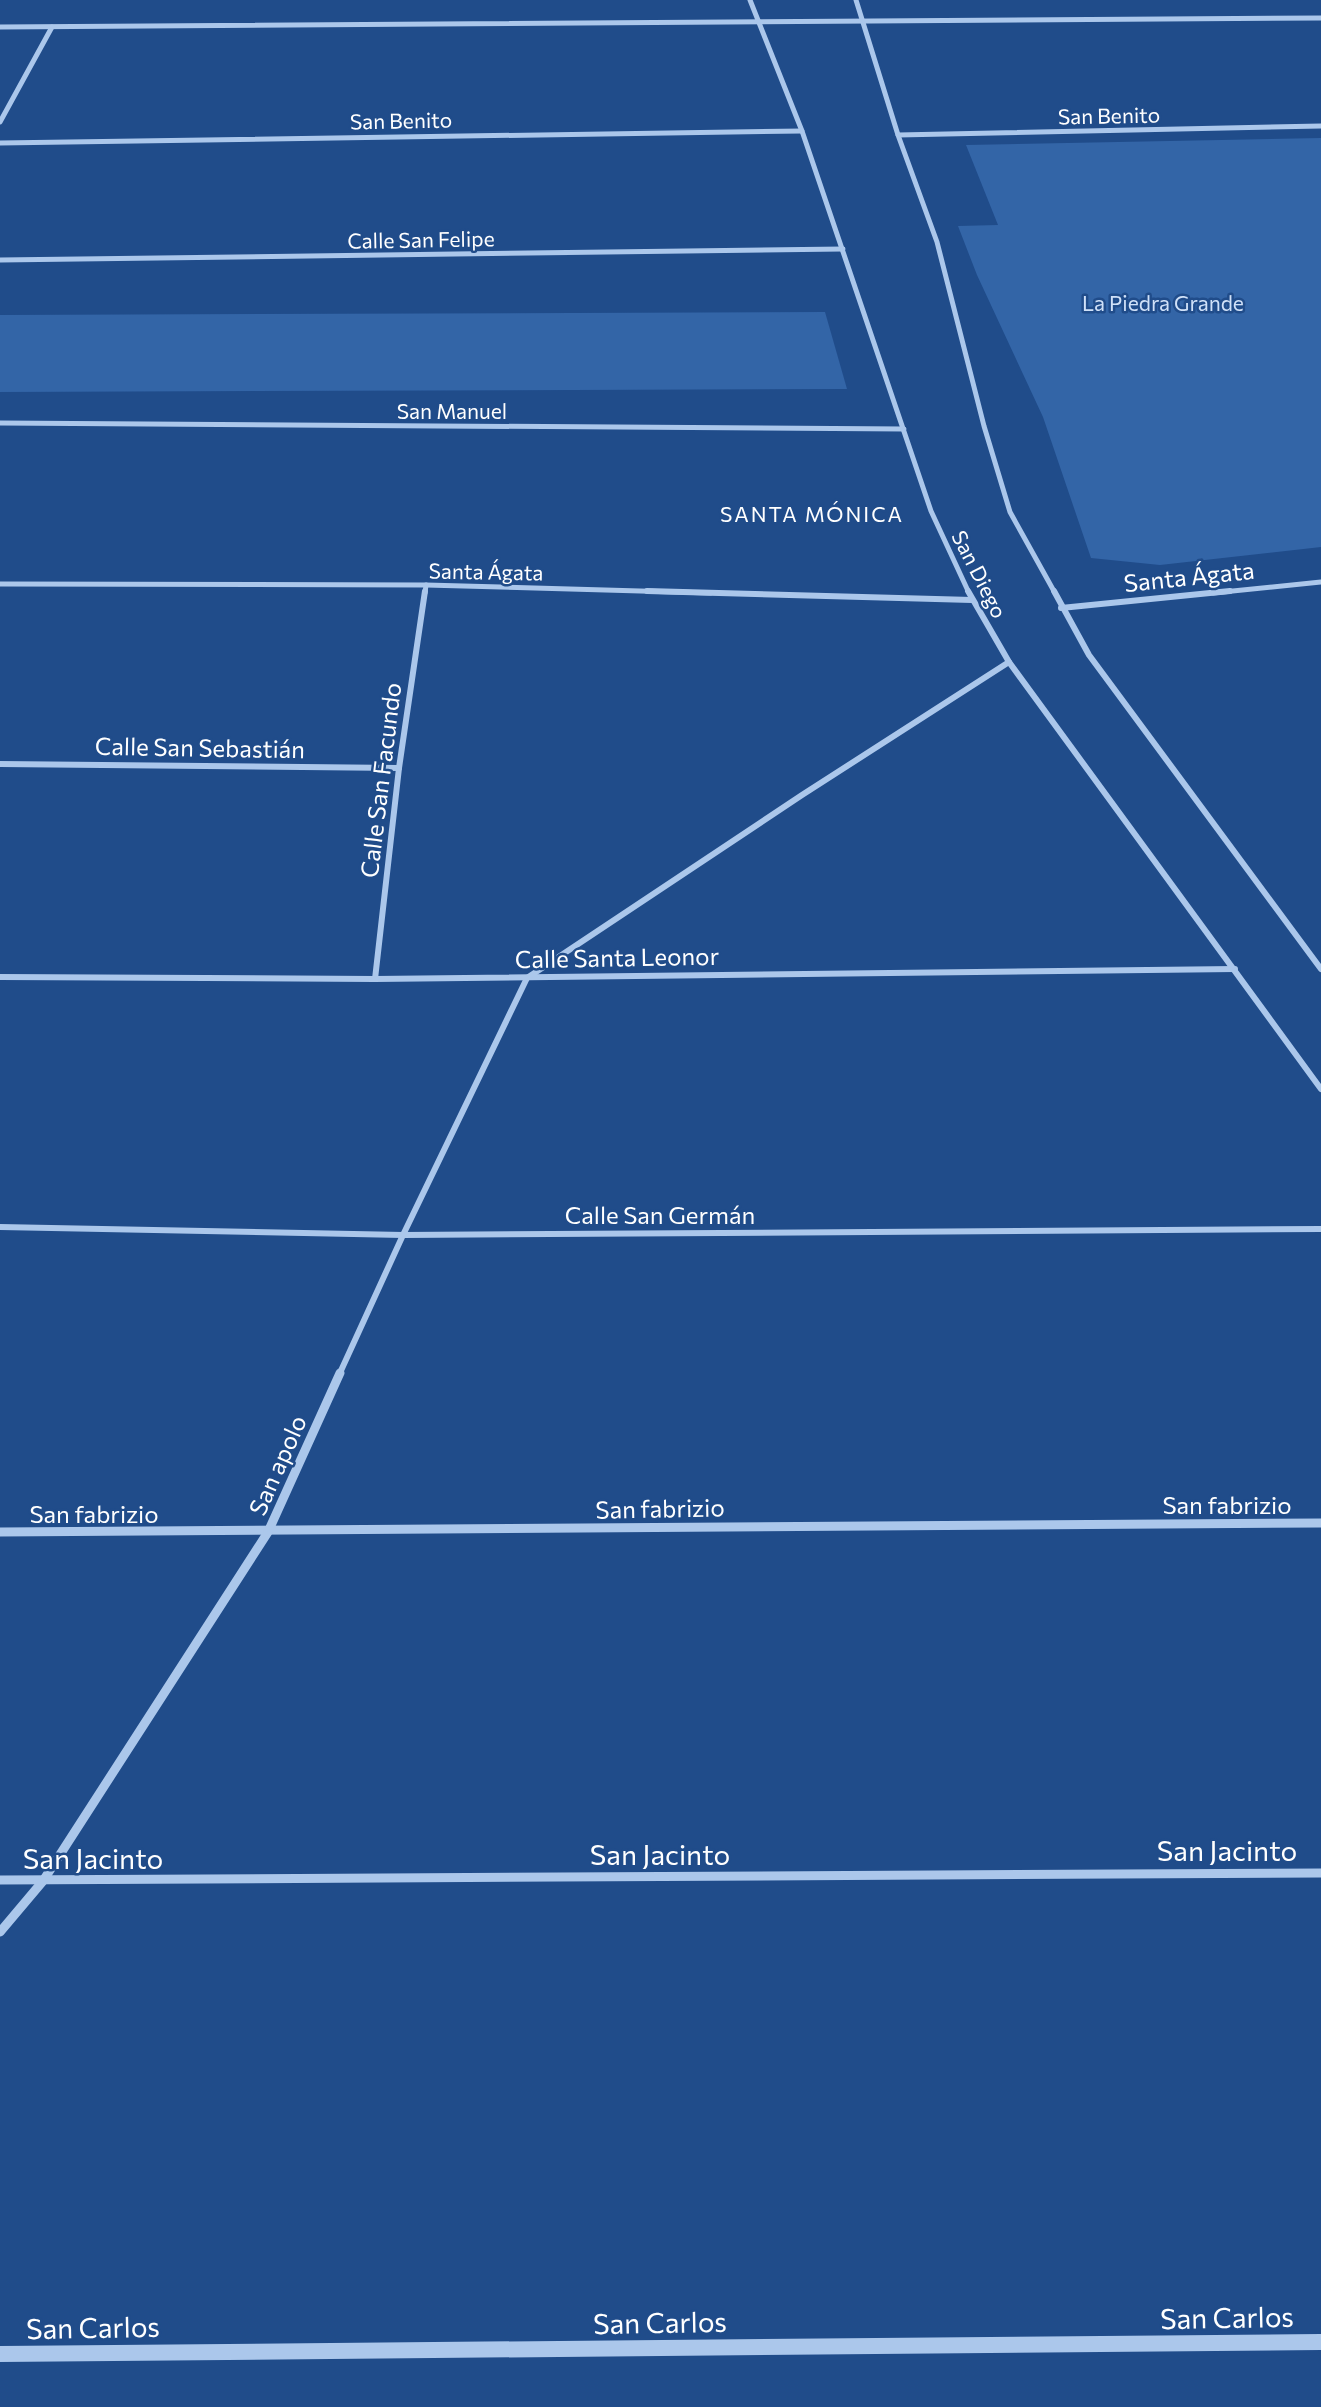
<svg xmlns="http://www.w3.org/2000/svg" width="1321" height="2407" font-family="Commissioner,sans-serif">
	<rect width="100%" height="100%" fill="#204c8a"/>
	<!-- green -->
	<g fill="#3365a7">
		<polygon points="1321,138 1321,547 1160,565 1091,558 1043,417 977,275 958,226 998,225 966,145"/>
		<polygon points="825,312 847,389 0,392 0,315"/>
	</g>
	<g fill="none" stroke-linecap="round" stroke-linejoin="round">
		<!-- minor-far2 -->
		<g stroke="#abc7eb" stroke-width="5">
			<polyline points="750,0 802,131 931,511 969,593"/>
			<polyline points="856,0 898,135 937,242 984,426 1010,512 1055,593"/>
			<polyline points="0,27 1321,18"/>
			<polyline points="0,122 52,27"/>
			<polyline points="898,135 1321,126"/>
			<polyline points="0,143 802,131"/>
			<polyline points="0,260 843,249"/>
			<polyline points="0,423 904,429"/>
			<polyline points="0,584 426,585 711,593"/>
			<polyline points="425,593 426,585"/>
			<polyline points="1213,593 1321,582"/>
		</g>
		<!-- minor-far1 -->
		<g stroke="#abc7eb" stroke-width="6">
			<polyline points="647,591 972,600"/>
			<polyline points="968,591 1009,662 1321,1089"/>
			<polyline points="1054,591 1089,655 1321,969"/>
			<polyline points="1061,608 1230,591"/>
			<polyline points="0,764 399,768"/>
			<polyline points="0,977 375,979 1235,969"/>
			<polyline points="375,979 399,768 425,591"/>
			<polyline points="0,1227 403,1235 1321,1229"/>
			<polyline points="339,1375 403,1235 527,978 802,795 1009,662"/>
		</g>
		<!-- minor -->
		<g stroke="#abc7eb" stroke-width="9">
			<polyline points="0,1532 1321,1523"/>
			<polyline points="0,1880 1321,1873"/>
			<polyline points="0,1932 43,1881 268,1532 340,1373"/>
		</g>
		<!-- tertiary -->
		<polygon fill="#abc7eb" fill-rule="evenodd" points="1321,2334 1321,2350 0,2362 0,2346"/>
	</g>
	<g text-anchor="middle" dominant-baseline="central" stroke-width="5" stroke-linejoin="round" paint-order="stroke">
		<!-- far-street labels -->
		<g font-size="21" fill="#fff" stroke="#204c8a">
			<text transform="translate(1109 115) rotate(-1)">San Benito</text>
			<text transform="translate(401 120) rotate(-1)">San Benito</text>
			<text transform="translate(421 239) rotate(-1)">Calle San Felipe</text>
			<text x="452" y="410">San Manuel</text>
			<text transform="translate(486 571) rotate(1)">Santa Ágata</text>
			<text transform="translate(980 574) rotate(63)">San Diego</text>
		</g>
		<!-- far-park labels -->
		<g font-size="21" fill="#d0e1f8" stroke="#204c8a">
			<text x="1163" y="302">La Piedra Grande</text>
		</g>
		<!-- far-neighbourhood labels -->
		<g font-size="21" letter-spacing="2" fill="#fff" stroke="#204c8a">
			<text x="812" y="513">SANTA MÓNICA</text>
		</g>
		<!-- street labels -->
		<g font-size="24" fill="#fff" stroke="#204c8a">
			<text transform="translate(1189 576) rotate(-6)">Santa Ágata</text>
			<text transform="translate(200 747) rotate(1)">Calle San Sebastián</text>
			<text transform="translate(380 780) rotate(-83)">Calle San Facundo</text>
			<text transform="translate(617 957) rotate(-1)">Calle Santa Leonor</text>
			<text x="660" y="1214">Calle San Germán</text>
			<text transform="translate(277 1465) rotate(-66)">San apolo</text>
			<text x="1227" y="1504">San fabrizio</text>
			<text transform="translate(660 1508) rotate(-1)">San fabrizio</text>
			<text x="94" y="1513">San fabrizio</text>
		</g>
		<!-- near-street labels -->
		<g font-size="28" fill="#fff" stroke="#204c8a">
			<text x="1227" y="1850">San Jacinto</text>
			<text x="660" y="1854">San Jacinto</text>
			<text x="93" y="1858">San Jacinto</text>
			<text transform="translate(1227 2317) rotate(-1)">San Carlos</text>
			<text transform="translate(660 2322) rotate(-1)">San Carlos</text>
			<text transform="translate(93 2327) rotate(-1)">San Carlos</text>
		</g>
	</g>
</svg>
